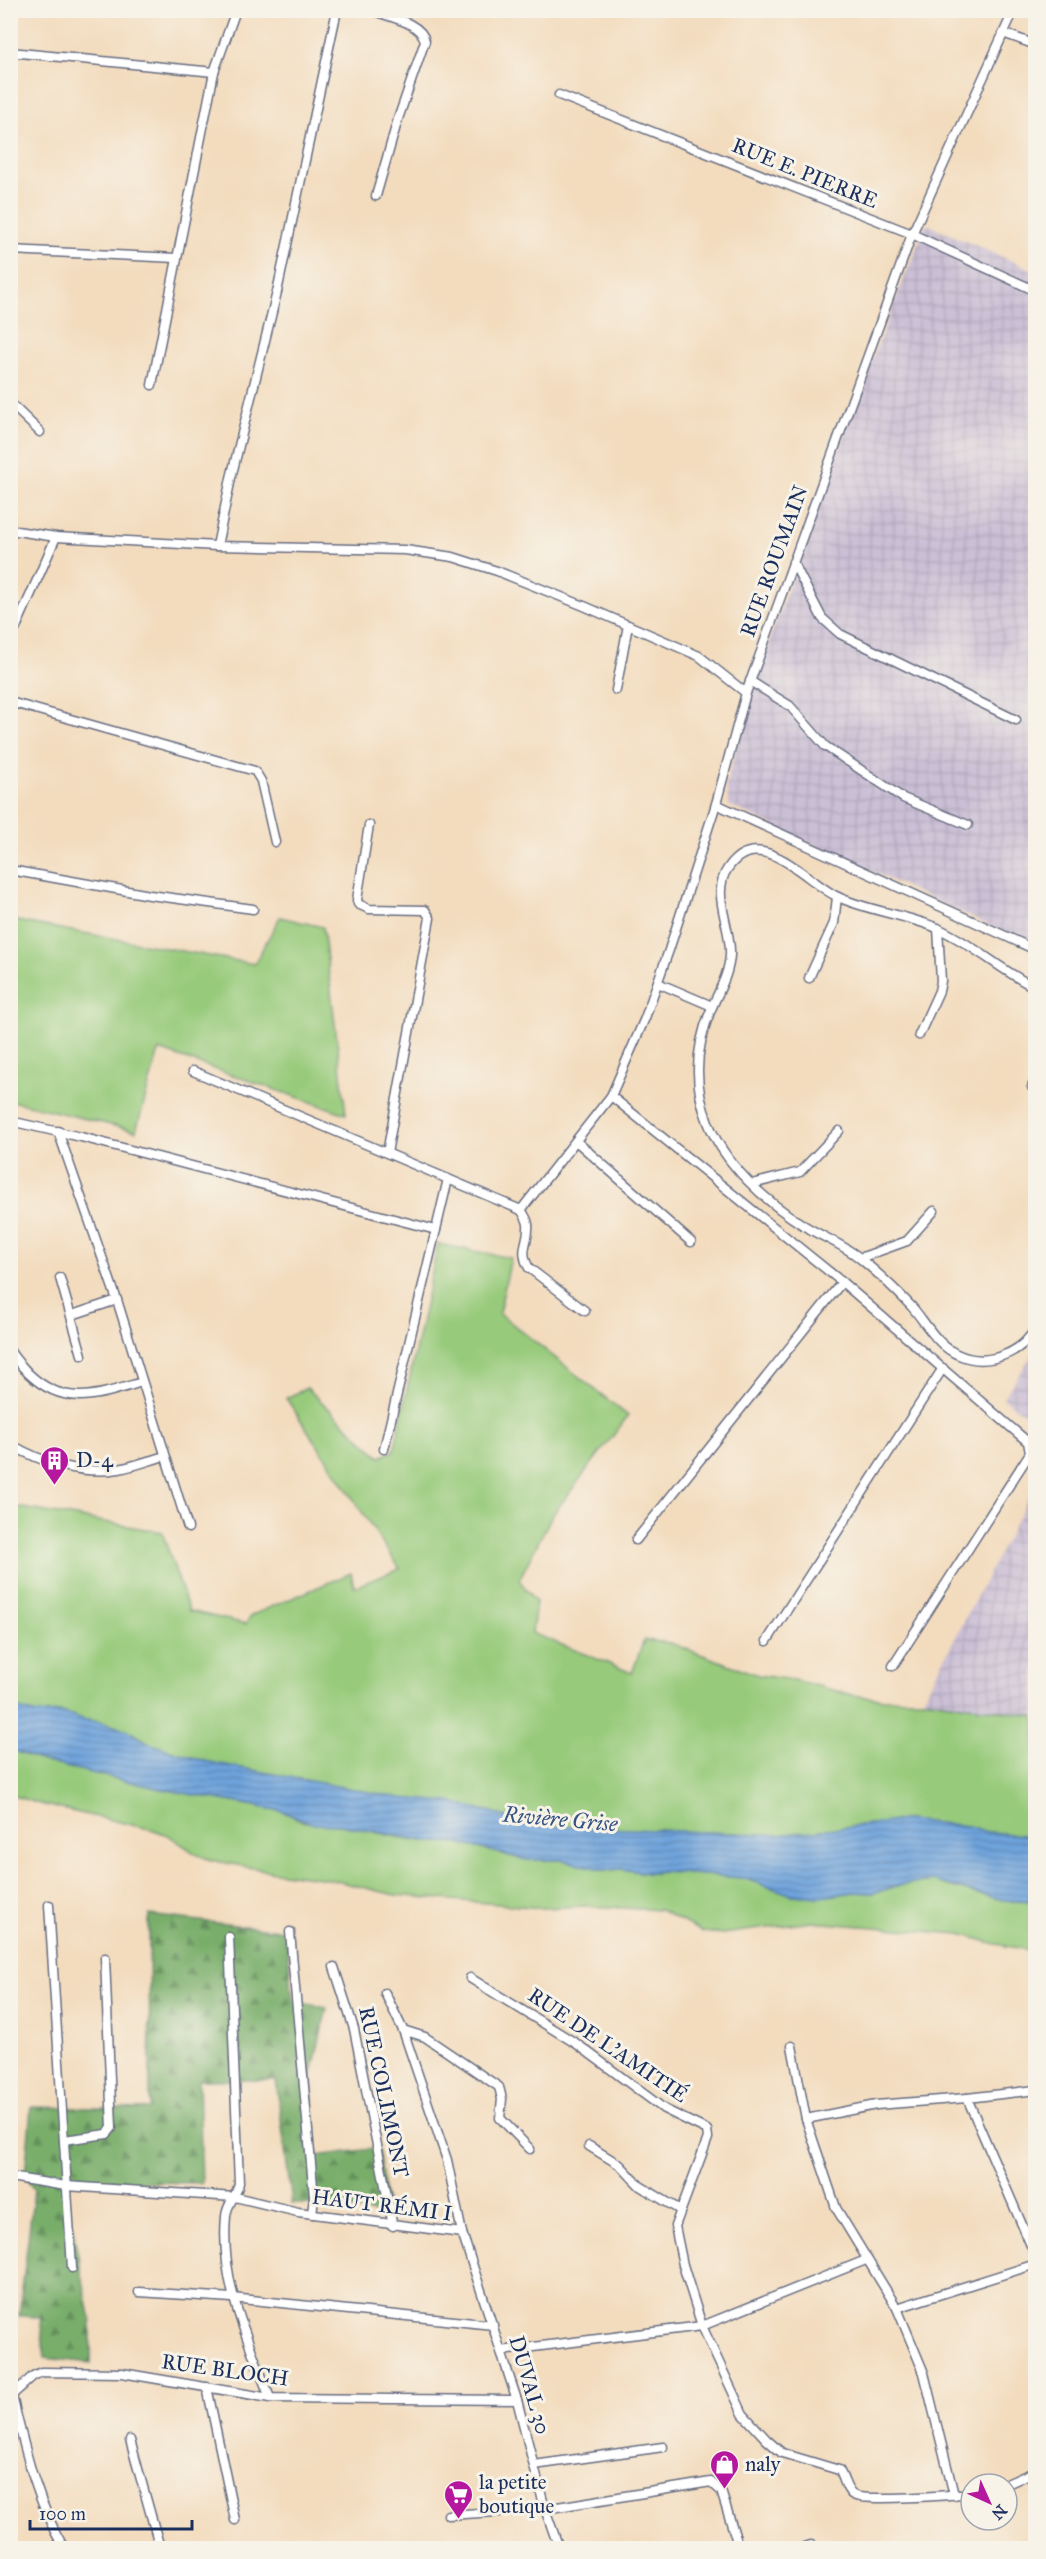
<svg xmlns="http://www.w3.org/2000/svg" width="1046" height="2559" font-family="'IM FELL Great Primer',serif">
	<defs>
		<pattern id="industrial-grid" width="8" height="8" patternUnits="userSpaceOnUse" patternTransform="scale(1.5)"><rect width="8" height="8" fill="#cbbfd5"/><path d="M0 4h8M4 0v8" fill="none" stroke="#aea4b9"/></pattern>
		<pattern id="forest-firs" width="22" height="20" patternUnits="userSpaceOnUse" patternTransform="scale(1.5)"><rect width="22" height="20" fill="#79ae6a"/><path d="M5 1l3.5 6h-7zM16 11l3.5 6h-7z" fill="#628e5a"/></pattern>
		<pattern id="water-rules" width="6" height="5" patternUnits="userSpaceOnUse" patternTransform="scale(1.5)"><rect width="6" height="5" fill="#6ea3db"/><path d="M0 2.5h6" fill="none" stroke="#5a85b5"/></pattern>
	</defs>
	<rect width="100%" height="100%" fill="#f7f3e8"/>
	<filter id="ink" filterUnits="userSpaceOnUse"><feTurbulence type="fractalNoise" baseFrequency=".0167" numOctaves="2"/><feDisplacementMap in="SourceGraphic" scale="12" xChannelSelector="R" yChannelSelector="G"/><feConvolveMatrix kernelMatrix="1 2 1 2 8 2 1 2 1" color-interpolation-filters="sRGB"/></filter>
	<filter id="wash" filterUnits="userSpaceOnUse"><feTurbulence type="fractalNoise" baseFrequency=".008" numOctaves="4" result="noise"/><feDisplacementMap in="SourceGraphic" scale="24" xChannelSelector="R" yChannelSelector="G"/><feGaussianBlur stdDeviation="1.35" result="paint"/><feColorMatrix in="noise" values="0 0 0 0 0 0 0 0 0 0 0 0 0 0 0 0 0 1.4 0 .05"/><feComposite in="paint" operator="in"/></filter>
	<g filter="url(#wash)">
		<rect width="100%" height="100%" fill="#f3dcbe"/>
		<!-- industrial -->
		<g fill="url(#industrial-grid)">
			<polygon points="926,224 1035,271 1035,947 729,805 726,785 753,685 874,354"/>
			<polygon points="1035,1351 1035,1422 1003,1398"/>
			<polygon points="1035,1485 1035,1716 923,1699"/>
		</g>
		<!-- grass -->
		<g fill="#97ca7a" stroke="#597c6c" stroke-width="1.5">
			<polygon points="280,917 323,927 346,1114 159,1050 136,1131 11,1101 11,920 254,964"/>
			<polygon points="438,1244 511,1258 499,1313 628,1416 551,1517 519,1580 536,1602 532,1633 632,1673 644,1640 670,1643 758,1675 794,1680 852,1695 883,1699 923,1699 1035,1716 1035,1836 986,1832 968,1826 905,1820 779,1835 528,1825 492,1812 448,1802 400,1798 204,1761 151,1744 127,1730 100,1722 86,1720 61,1712 38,1714 11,1707 11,1506 162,1532 189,1611 246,1624 252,1615 351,1573 354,1587 400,1569 286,1398 307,1388 380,1457 394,1451"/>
			<polygon points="11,1750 45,1762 157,1788 282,1811 305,1822 341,1825 412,1840 458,1843 527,1860 562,1860 605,1870 622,1869 648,1873 666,1872 743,1878 793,1895 820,1897 854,1892 872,1893 906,1884 933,1881 977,1894 1012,1901 1035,1902 1035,1951 996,1944 960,1934 812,1922 722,1934 702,1932 660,1910 587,1906 543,1908 395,1895 328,1879 275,1872 211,1860 196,1854 168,1835 154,1830 40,1804 11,1795"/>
		</g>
		<!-- forest -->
		<polygon fill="url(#forest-firs)" stroke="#4a6e64" stroke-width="1.5" points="149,1915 286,1931 293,2001 327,2008 311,2077 316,2156 378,2148 388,2215 319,2204 292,2204 276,2080 199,2080 202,2183 63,2181 91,2320 91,2363 45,2358 40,2317 19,2316 34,2189 25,2176 31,2107 150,2109"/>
		<!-- water -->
		<polygon fill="url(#water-rules)" stroke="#44699c" stroke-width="1.5" points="11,1707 38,1714 61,1712 86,1720 100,1722 127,1730 151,1744 204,1761 400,1798 448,1802 492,1812 528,1825 779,1835 905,1820 968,1826 987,1832 1035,1836 1035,1902 1003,1900 933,1881 906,1884 872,1893 854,1892 820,1897 793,1895 743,1878 666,1872 648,1873 622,1869 605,1870 562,1860 527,1860 458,1843 431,1842 341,1825 314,1824 282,1811 157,1788 45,1762 11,1750"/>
	</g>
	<g filter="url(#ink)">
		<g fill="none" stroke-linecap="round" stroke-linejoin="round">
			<defs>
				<g id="minor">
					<path d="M371 10C388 17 421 22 425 41L398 119 376 196"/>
					<polyline points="1003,33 1036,45"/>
					<polyline points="10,52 214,72"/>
					<polyline points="559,95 912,234 1036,291"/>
					<polyline points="10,250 176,258"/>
					<polyline points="152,385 214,72 236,10"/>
					<polyline points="10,403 40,432"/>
					<polyline points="10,530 56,537 217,546 405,550 453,557 497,571 584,606 699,656 746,693"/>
					<polyline points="217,546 231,478 277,292 337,10"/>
					<polyline points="793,562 822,618 840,634 1016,720"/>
					<polyline points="10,641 56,537"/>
					<polyline points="750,681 790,706 825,746 903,798 968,825"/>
					<polyline points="616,690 628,625"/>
					<polyline points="10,702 255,771 261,781 275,842"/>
					<polyline points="716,804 1036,950"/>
					<polyline points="369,825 357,900 358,904 369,909 425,910 430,918 387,1153"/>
					<polyline points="10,870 150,895 253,909"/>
					<polyline points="809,978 834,923 837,897"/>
					<polyline points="658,983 712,1006"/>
					<path d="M1036 988C1001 971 972 943 937 928 904 914 867 911 836 896 807 882 759 823 728 868 710 893 732 928 730 955 729 973 720 989 713 1005 696 1043 692 1082 708 1122 724 1164 765 1201 803 1225 822 1237 845 1245 862 1260 879 1274 896 1290 912 1307 926 1323 938 1347 959 1355 987 1367 1022 1354 1036 1327"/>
					<polyline points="919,1035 939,991 941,981 938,928"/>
					<polyline points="193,1071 448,1179"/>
					<polyline points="1032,1087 1036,1079"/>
					<polyline points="611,1096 842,1282 1028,1442 1030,1453 893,1666"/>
					<polyline points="10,1121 81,1137 436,1230"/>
					<polyline points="58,1131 117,1300 188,1528"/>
					<polyline points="576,1141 691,1242"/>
					<polyline points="752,1184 800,1172 839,1131"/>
					<path d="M521 1210C524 1214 527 1219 528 1224 530 1241 518 1249 529 1268L585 1311"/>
					<polyline points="860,1258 907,1241 934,1211"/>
					<polyline points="60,1278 82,1355"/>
					<polyline points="72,1315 117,1300"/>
					<path d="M10 1351C15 1360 22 1366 28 1373 65 1409 99 1395 142 1382"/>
					<path d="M10 1444C42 1463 82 1475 119 1469 135 1466 150 1460 165 1456"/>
					<polyline points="384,1449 448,1179 521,1210 611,1096 645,1018 669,950 716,804 746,693 912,234 1014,10"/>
					<polyline points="636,1540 842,1282"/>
					<polyline points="767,1641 943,1368"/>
					<polyline points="49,1905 72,2268"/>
					<polyline points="290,1932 314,2197 312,2214"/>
					<path d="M229 1937 239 2183C237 2196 227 2203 226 2216 220 2283 247 2337 270 2398"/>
					<polyline points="334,1967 354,2029 393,2226"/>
					<path d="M470 1978 577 2044 664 2109 707 2130 708 2138 675 2226 683 2265 702 2326 743 2414 767 2440 782 2453 839 2470C844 2477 846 2491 853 2495 865 2502 953 2495 971 2493"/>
					<polyline points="385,1993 403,2030 447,2160 462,2233 517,2400 545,2509 559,2548"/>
					<polyline points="403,2030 425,2037 499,2087 502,2099 500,2118 530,2149"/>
					<polyline points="792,2046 806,2119"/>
					<polyline points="967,2098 1036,2090"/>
					<polyline points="64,2140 107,2134 112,2128 105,1958"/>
					<polyline points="589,2146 620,2165 640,2186 680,2210"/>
					<polyline points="10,2177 66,2186 235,2197 298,2212 462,2233"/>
					<polyline points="139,2292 232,2298 493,2325"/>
					<polyline points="897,2308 1036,2264"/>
					<polyline points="501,2351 702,2326 866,2260"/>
					<polyline points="207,2387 235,2520"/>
					<path d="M12 2396C25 2449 36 2501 64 2548"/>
					<polyline points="10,2397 33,2376 41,2372 122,2373 270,2398 517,2400"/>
					<polyline points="130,2440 160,2548"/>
					<polyline points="534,2465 663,2447"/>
					<polyline points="1007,2484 1036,2471"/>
					<polyline points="954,2495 924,2373 897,2308 836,2208 806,2119 876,2105 967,2098 1036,2257"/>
					<polyline points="448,2515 545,2509 711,2482 721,2491 739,2548"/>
					<polyline points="802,2548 811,2545"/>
				</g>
			</defs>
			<!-- minor casing -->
			<use href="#minor" stroke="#676c80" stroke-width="11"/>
			<!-- minor -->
			<use href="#minor" stroke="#fff" stroke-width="8"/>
		</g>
	</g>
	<!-- icons -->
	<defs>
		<symbol id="building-pin" viewBox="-11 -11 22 30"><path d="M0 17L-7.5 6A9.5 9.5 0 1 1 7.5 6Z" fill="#b5179e" stroke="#f7f3e8"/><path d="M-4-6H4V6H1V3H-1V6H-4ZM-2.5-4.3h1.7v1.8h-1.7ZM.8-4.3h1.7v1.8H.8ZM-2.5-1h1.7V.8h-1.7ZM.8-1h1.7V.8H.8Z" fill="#fff"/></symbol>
		<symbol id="shop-pin" viewBox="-11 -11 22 30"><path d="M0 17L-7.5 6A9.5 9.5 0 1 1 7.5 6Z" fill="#b5179e" stroke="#f7f3e8"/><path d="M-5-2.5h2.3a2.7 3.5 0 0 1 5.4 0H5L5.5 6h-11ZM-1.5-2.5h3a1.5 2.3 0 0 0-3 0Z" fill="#fff"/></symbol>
		<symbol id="supermarket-pin" viewBox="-11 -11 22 30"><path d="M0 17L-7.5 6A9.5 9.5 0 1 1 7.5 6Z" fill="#b5179e" stroke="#f7f3e8"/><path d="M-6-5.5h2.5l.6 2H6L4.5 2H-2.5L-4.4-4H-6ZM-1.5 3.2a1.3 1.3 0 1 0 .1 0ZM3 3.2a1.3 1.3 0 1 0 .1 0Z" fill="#fff"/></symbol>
	</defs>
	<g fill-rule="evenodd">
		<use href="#building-pin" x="38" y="1444" width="33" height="45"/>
		<use href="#shop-pin" x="708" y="2448" width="33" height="45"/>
		<use href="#supermarket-pin" x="442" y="2478" width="33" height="45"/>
	</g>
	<g text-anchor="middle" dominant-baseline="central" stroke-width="6" stroke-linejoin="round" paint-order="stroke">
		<!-- street labels -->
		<g font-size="21" fill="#1b2f5e" stroke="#f7f3e8">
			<text transform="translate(805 173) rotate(22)">RUE E. PIERRE</text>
			<text transform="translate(774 561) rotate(-70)">RUE ROUMAIN</text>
			<text transform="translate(608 2045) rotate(34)">RUE DE L'AMITIÉ</text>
			<text transform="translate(384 2092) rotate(78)">RUE COLIMONT</text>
			<text transform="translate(382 2205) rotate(7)">HAUT RÉMI I</text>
			<text transform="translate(225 2370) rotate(8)">RUE BLOCH</text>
			<text transform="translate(530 2385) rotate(74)">DUVAL 30</text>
		</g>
		<!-- poi labels -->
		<g font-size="21" fill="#1b2f5e" stroke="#f7f3e8" text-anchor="start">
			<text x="76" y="1460">D-4</text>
			<text x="745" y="2464">naly</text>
			<text x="479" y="2482">la petite<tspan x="479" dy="24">boutique</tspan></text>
		</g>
		<!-- water labels -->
		<g font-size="22" font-style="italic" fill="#345284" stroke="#f7f3e8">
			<text transform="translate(560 1819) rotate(5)">Rivière Grise</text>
		</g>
	</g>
	<!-- margin -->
	<rect width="1046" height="2559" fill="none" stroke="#f7f3e8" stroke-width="36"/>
	<!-- north arrow -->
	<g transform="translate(989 2502) rotate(135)"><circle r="28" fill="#f7f3e8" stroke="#9fa5b1" stroke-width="1.5"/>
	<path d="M0-4.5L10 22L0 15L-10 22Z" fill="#b5179e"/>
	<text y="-9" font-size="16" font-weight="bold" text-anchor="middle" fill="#1b2f5e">N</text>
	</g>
	<!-- scale -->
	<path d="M30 2520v9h162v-9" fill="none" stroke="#1b2f5e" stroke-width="3"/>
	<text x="39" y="2520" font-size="18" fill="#1b2f5e" stroke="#f7f3e8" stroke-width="4.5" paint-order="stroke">100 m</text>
</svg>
